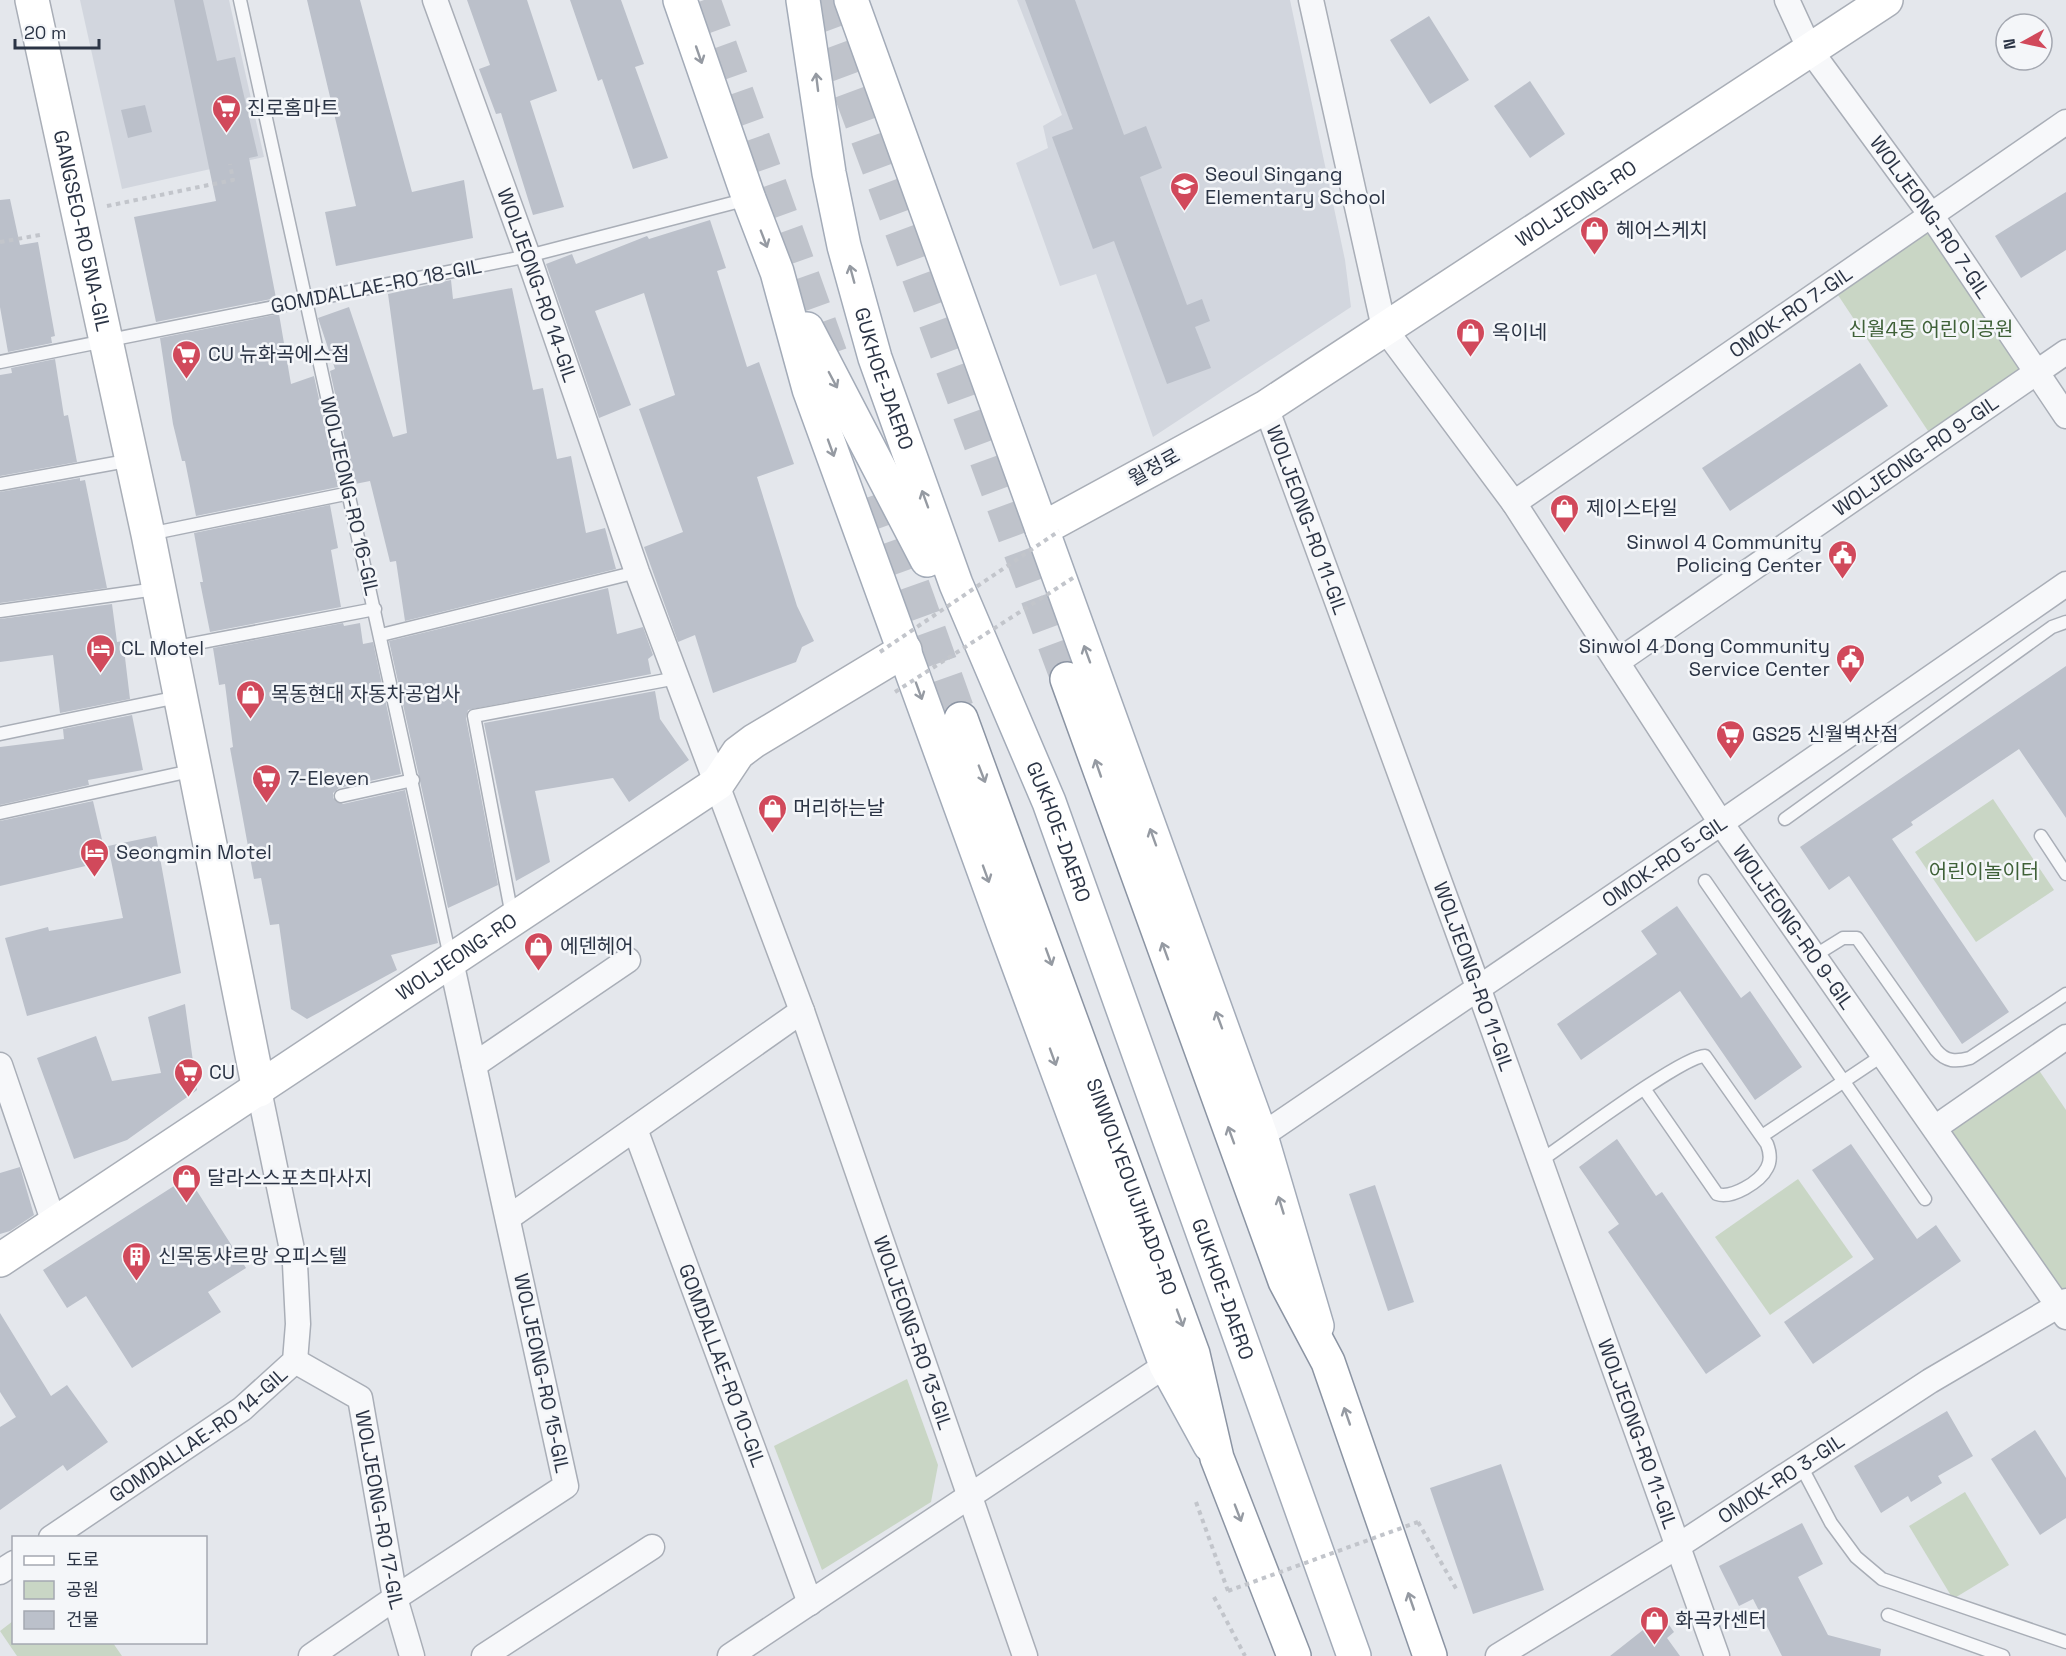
<svg xmlns="http://www.w3.org/2000/svg" width="2066" height="1656" font-family="'Space Grotesk','Noto Sans KR',sans-serif">
	<rect width="100%" height="100%" fill="#e4e7ec"/>
	<!-- built -->
	<g fill="#d2d6de">
		<polygon points="80,0 229,0 264,157 122,189"/>
		<polygon points="1017,0 1290,0 1345,260 1351,307 1153,437 1096,274 1060,286 1016,163 1048,148 1043,126 1062,115"/>
	</g>
	<!-- green -->
	<g fill="#c9d6c5">
		<polygon points="1930,220 2031,371 1932,437 1832,286"/>
		<polygon points="1993,799 2054,890 1976,942 1915,852"/>
		<polygon points="2032,1060 2066,1110 2066,1301 1936,1127"/>
		<polygon points="1798,1179 1853,1257 1770,1315 1715,1237"/>
		<polygon points="907,1379 938,1465 931,1502 822,1570 774,1446"/>
		<polygon points="1965,1492 2009,1565 1953,1599 1909,1526"/>
		<polygon points="13,1621 14,1642 113,1643 122,1656 17,1656 0,1631"/>
	</g>
	<!-- building -->
	<g fill="#bbc0ca">
		<polygon points="174,0 203,0 217,61 235,57 258,156 249,158 276,298 156,322 134,217 216,201"/>
		<polygon points="307,0 360,0 412,192 464,180 473,238 336,266 325,212 356,206"/>
		<polygon points="467,0 527,0 557,91 530,101 564,207 533,215 501,113 496,114 479,69 490,65"/>
		<polygon points="570,0 621,0 644,64 635,67 668,158 633,169 602,79 598,81"/>
		<polygon points="1025,0 1075,0 1124,135 1146,126 1162,168 1140,177 1187,305 1202,299 1210,321 1195,327 1211,368 1167,384 1114,241 1093,249 1052,137 1073,129"/>
		<polygon points="1429,16 1469,80 1430,104 1390,40"/>
		<polygon points="1530,81 1565,134 1530,158 1494,106"/>
		<polygon points="145,105 152,132 128,138 121,110"/>
		<polygon points="2066,192 2066,250 2021,278 1995,236"/>
		<polygon points="10,199 20,245 38,242 55,336 51,337 52,343 8,352 0,307 0,200"/>
		<polygon points="710,220 726,268 717,271 747,367 759,362 794,464 757,477 797,606 814,641 802,647 796,662 713,693 695,635 678,642 644,547 683,532 639,409 675,395 644,293 595,311 631,405 599,418 546,264 572,254 576,264 647,236 649,239"/>
		<polygon points="451,280 453,299 512,288 533,390 543,388 557,459 571,456 586,533 605,528 616,569 405,621 396,561 390,562 370,481 355,484 330,371 335,369 318,318 349,307 393,437 407,433 388,294"/>
		<polygon points="279,314 291,384 314,376 338,487 196,516 185,461 182,461 173,424 160,338"/>
		<polygon points="55,359 64,416 68,415 77,462 0,476 0,375 12,373 11,368"/>
		<polygon points="1860,363 1888,406 1730,511 1702,468"/>
		<polygon points="80,478 80,481 85,480 107,588 0,603 0,492"/>
		<polygon points="330,505 338,548 331,550 341,607 210,632 200,582 203,582 194,533"/>
		<polygon points="608,588 617,634 643,627 653,655 648,659 651,674 468,710 466,718 498,885 448,908 389,641"/>
		<polygon points="112,604 117,642 123,641 130,699 60,713 53,655 0,662 0,619"/>
		<polygon points="343,623 344,626 360,623 363,644 373,642 401,774 339,788 333,793 333,798 343,804 405,790 438,943 391,955 397,970 307,1019 291,1009 279,924 270,925 261,878 254,879 230,748 233,747 225,684 219,685 213,648"/>
		<polygon points="2066,666 2066,818 2019,749 1911,822 1913,825 1892,839 2009,1012 1962,1044 1849,876 1829,890 1800,847"/>
		<polygon points="655,691 660,719 689,760 629,802 613,778 535,791 550,862 516,881 484,723"/>
		<polygon points="132,715 143,770 88,780 89,785 0,805 0,747 64,739 63,729"/>
		<polygon points="93,801 107,861 0,886 0,821"/>
		<polygon points="156,836 181,973 27,1016 5,938 48,927 49,931 123,918 108,846"/>
		<polygon points="1677,906 1741,998 1750,991 1802,1067 1755,1100 1680,991 1581,1060 1557,1024 1657,954 1641,931"/>
		<polygon points="185,1004 197,1090 127,1140 74,1159 37,1058 96,1036 112,1081 161,1073 148,1017"/>
		<polygon points="1617,1139 1656,1196 1662,1192 1761,1336 1706,1374 1608,1232 1619,1224 1579,1167"/>
		<polygon points="1851,1144 1917,1239 1936,1225 1961,1261 1813,1364 1784,1322 1874,1259 1812,1170"/>
		<polygon points="20,1167 34,1215 10,1231 0,1234 0,1173"/>
		<polygon points="188,1177 246,1268 208,1292 221,1312 132,1368 86,1296 67,1308 43,1270"/>
		<polygon points="1375,1185 1414,1302 1388,1311 1349,1194"/>
		<polygon points="0,1313 51,1396 67,1385 108,1442 67,1471 63,1465 0,1510 0,1427 16,1417 0,1392"/>
		<polygon points="1947,1411 1973,1456 1938,1476 1942,1483 1911,1502 1908,1496 1881,1513 1854,1466"/>
		<polygon points="2035,1430 2066,1478 2066,1518 2040,1535 1991,1459"/>
		<polygon points="1501,1464 1544,1590 1473,1614 1430,1488"/>
		<polygon points="1802,1523 1823,1564 1798,1577 1828,1635 1881,1649 1880,1656 1782,1656 1753,1599 1739,1606 1719,1566"/>
		<polygon points="1662,1615 1674,1632 1667,1638 1680,1656 1610,1656"/>
	</g>
	<g fill="none" stroke-linecap="round" stroke-linejoin="round">
		<!-- highway-tunnel -->
		<g stroke="#bfc3cb" stroke-width="33" stroke-dasharray="33 16" stroke-linecap="butt">
			<polyline points="704,0 833,360"/>
			<polyline points="816,0 1067,679"/>
			<polyline points="880,493 961,719"/>
		</g>
		<defs>
			<g id="lane">
				<polyline points="240,0 450,957"/>
				<polyline points="0,362 528,256 748,199"/>
				<polyline points="0,484 132,460"/>
				<polyline points="149,534 350,493"/>
				<polyline points="0,611 156,589"/>
				<polyline points="381,635 637,572"/>
				<polyline points="171,648 375,609"/>
				<polyline points="0,734 178,697"/>
				<polyline points="341,796 413,780"/>
				<polyline points="0,813 195,770"/>
				<polyline points="1785,819 2052,627 2066,622"/>
				<polyline points="2041,836 2066,874"/>
				<polyline points="1705,881 1925,1199"/>
				<polyline points="512,916 474,716 677,678"/>
				<path d="M1814 956 1843 938H1857L1936 1050C1946 1062 1956 1062 1970 1058L2066 994"/>
				<polyline points="1762,1136 1883,1055"/>
				<path d="M1540 1161C1567 1143 1682 1056 1705 1056L1767 1144C1770 1152 1771 1161 1767 1168 1760 1182 1732 1199 1717 1194L1645 1090"/>
				<polyline points="1801,1466 1831,1523 1856,1557 1882,1579 2066,1642"/>
				<polyline points="1888,1615 2003,1656"/>
			</g>
			<g id="street">
				<path id="s1" d="M435 0 528 256 637 572 802 1011 1025 1656"/>
				<path id="s2" d="M1311 0 1384 328 1514 503 1721 823 2066 1317"/>
				<path id="s3" d="M1787 0 1810 50 1931 215 2066 416"/>
				<path id="s4" d="M1266 407 1478 987 1717 1656"/>
				<path id="s5" d="M1514 503 2066 122"/>
				<path id="s6" d="M1617 662 2066 352"/>
				<polyline points="0,1065 54,1223"/>
				<polyline points="474,1065 628,960"/>
				<polyline points="1936,1127 2066,1037"/>
				<path id="s7" d="M635 1129 810 1603"/>
				<path id="s8" d="M1261 1136 1721 823 2066 584"/>
				<polyline points="508,1218 802,1011"/>
				<path id="s9" d="M295 1361 360 1398 395 1598 412 1656"/>
				<path id="s10" d="M51 1538 242 1409 295 1361 298 1324 295 1264 259 1090"/>
				<polyline points="0,1572 14,1563"/>
				<polyline points="311,1656 395,1598 566,1486 451,961"/>
				<polyline points="484,1656 652,1547"/>
				<polyline points="730,1656 1166,1365"/>
				<path id="s11" d="M1498 1656 1678 1546 1930 1381 2066 1301"/>
			</g>
			<g id="secondary">
				<path id="s12" d="M32 0 148 534 259 1090"/>
				<path id="s13" d="M1042 529 1266 407 1886 0"/>
				<path id="s14" d="M0 1260 718 783 738 753 754 741 905 650"/>
			</g>
			<g id="primary">
				<polyline points="680,0 749,199 777,272 809,389 1004,926 1166,1365 1210,1445"/>
				<path id="s15" d="M803 0 829 173 844 246 875 358 956 584 1049 802 1354 1656"/>
				<polyline points="851,0 1261,1136 1317,1326"/>
				<polyline points="807,329 927,560"/>
			</g>
			<g id="highway">
				<polyline points="1067,679 1285,1281 1328,1362 1430,1656"/>
				<path id="s16" d="M961 719 1193 1354 1217 1458 1294 1656"/>
			</g>
		</defs>
		<!-- lane casing -->
		<use href="#lane" stroke="#a9aeb7" stroke-width="15"/>
		<!-- street casing -->
		<use href="#street" stroke="#a9aeb7" stroke-width="27"/>
		<!-- secondary casing -->
		<use href="#secondary" stroke="#a9aeb7" stroke-width="36"/>
		<!-- primary casing -->
		<use href="#primary" stroke="#a3abb8" stroke-width="36"/>
		<!-- highway casing -->
		<use href="#highway" stroke="#8b94a3" stroke-width="36"/>
		<!-- path -->
		<g stroke="#c2c5cb" stroke-width="4" stroke-dasharray="4.5 4.5" stroke-linecap="butt">
			<polyline points="107,206 233,180 230,164"/>
			<polyline points="0,242 40,235"/>
			<polyline points="1196,1502 1228,1591"/>
			<polyline points="1418,1522 1458,1592"/>
			<polyline points="1214,1597 1245,1656"/>
		</g>
		<!-- lane -->
		<use href="#lane" stroke="#f7f8fa" stroke-width="12"/>
		<!-- street -->
		<use href="#street" stroke="#f7f8fa" stroke-width="24"/>
		<!-- secondary -->
		<use href="#secondary" stroke="#fff" stroke-width="33"/>
		<!-- primary -->
		<use href="#primary" stroke="#fff" stroke-width="33"/>
		<!-- highway -->
		<use href="#highway" stroke="#fff" stroke-width="33"/>
		<!-- path-bridge -->
		<g stroke="#c2c5cb" stroke-width="4" stroke-dasharray="4.5 4.5" stroke-linecap="butt">
			<polyline points="880,652 1059,531"/>
			<polyline points="895,692 1076,576"/>
			<polyline points="1228,1591 1418,1522"/>
		</g>
	</g>
	<!-- one-way arrows -->
	<defs><path id="oneway-shaft" d="M-6 0H5M1.5-3L5.5 0L1.5 3" fill="none" stroke-width="1.6" stroke-linecap="round" stroke-linejoin="round" transform="scale(1.5)"/></defs>
	<g stroke="#959aa2">
		<use href="#oneway-shaft" transform="translate(699 55) rotate(71)"/>
		<use href="#oneway-shaft" transform="translate(817 82) rotate(-97)"/>
		<use href="#oneway-shaft" transform="translate(764 239) rotate(69)"/>
		<use href="#oneway-shaft" transform="translate(852 274) rotate(-105)"/>
		<use href="#oneway-shaft" transform="translate(833 380) rotate(62)"/>
		<use href="#oneway-shaft" transform="translate(831 448) rotate(70)"/>
		<use href="#oneway-shaft" transform="translate(925 499) rotate(-110)"/>
		<use href="#oneway-shaft" transform="translate(1087 654) rotate(-110)"/>
		<use href="#oneway-shaft" transform="translate(919 691) rotate(70)"/>
		<use href="#oneway-shaft" transform="translate(1098 768) rotate(-109)"/>
		<use href="#oneway-shaft" transform="translate(982 774) rotate(69)"/>
		<use href="#oneway-shaft" transform="translate(1153 837) rotate(-110)"/>
		<use href="#oneway-shaft" transform="translate(986 874) rotate(70)"/>
		<use href="#oneway-shaft" transform="translate(1165 951) rotate(-110)"/>
		<use href="#oneway-shaft" transform="translate(1049 957) rotate(70)"/>
		<use href="#oneway-shaft" transform="translate(1219 1020) rotate(-110)"/>
		<use href="#oneway-shaft" transform="translate(1053 1057) rotate(70)"/>
		<use href="#oneway-shaft" transform="translate(1231 1135) rotate(-110)"/>
		<use href="#oneway-shaft" transform="translate(1281 1205) rotate(-107)"/>
		<use href="#oneway-shaft" transform="translate(1180 1318) rotate(70)"/>
		<use href="#oneway-shaft" transform="translate(1347 1416) rotate(-109)"/>
		<use href="#oneway-shaft" transform="translate(1238 1513) rotate(69)"/>
		<use href="#oneway-shaft" transform="translate(1411 1601) rotate(-109)"/>
	</g>
	<!-- icons -->
	<defs>
		<symbol id="supermarket-pin" viewBox="-11 -11 22 30"><path d="M0 17L-7.5 6A9.5 9.5 0 1 1 7.5 6Z" fill="#d1495b" stroke="#f4f6f9"/><path d="M-6-5.5h2.5l.6 2H6L4.5 2H-2.5L-4.4-4H-6ZM-1.5 3.2a1.3 1.3 0 1 0 .1 0ZM3 3.2a1.3 1.3 0 1 0 .1 0Z" fill="#fff"/></symbol>
		<symbol id="school-pin" viewBox="-11 -11 22 30"><path d="M0 17L-7.5 6A9.5 9.5 0 1 1 7.5 6Z" fill="#d1495b" stroke="#f4f6f9"/><path d="M0-5L7-2L0 1L-7-2ZM-4 1L0 2.5L4 1V4Q0 6-4 4Z" fill="#fff"/></symbol>
		<symbol id="shop-pin" viewBox="-11 -11 22 30"><path d="M0 17L-7.5 6A9.5 9.5 0 1 1 7.5 6Z" fill="#d1495b" stroke="#f4f6f9"/><path d="M-5-2.5h2.3a2.7 3.5 0 0 1 5.4 0H5L5.5 6h-11ZM-1.5-2.5h3a1.5 2.3 0 0 0-3 0Z" fill="#fff"/></symbol>
		<symbol id="civic-pin" viewBox="-11 -11 22 30"><path d="M0 17L-7.5 6A9.5 9.5 0 1 1 7.5 6Z" fill="#d1495b" stroke="#f4f6f9"/><path d="M-.6-6.5H3V-4.5H.6V-3L4-1V1h2V6H-6V1h2V-1L-.6-3ZM-1.2 2.5V6h2.4V2.5Z" fill="#fff"/></symbol>
		<symbol id="hotel-pin" viewBox="-11 -11 22 30"><path d="M0 17L-7.5 6A9.5 9.5 0 1 1 7.5 6Z" fill="#d1495b" stroke="#f4f6f9"/><path d="M-6-4.5h1.5V1H6V5H4.5V3h-9V5H-6ZM-4 0a1.8 1.8 0 1 1 3.6 0ZM.5 0V-2.5h3Q6-2.5 6 0Z" fill="#fff"/></symbol>
		<symbol id="building-pin" viewBox="-11 -11 22 30"><path d="M0 17L-7.5 6A9.5 9.5 0 1 1 7.5 6Z" fill="#d1495b" stroke="#f4f6f9"/><path d="M-4-6H4V6H1V3H-1V6H-4ZM-2.5-4.3h1.7v1.8h-1.7ZM.8-4.3h1.7v1.8H.8ZM-2.5-1h1.7V.8h-1.7ZM.8-1h1.7V.8H.8Z" fill="#fff"/></symbol>
	</defs>
	<g fill-rule="evenodd">
		<use href="#supermarket-pin" x="210" y="92" width="33" height="45"/>
		<use href="#school-pin" x="1168" y="170" width="33" height="45"/>
		<use href="#shop-pin" x="1578" y="214" width="33" height="45"/>
		<use href="#shop-pin" x="1454" y="316" width="33" height="45"/>
		<use href="#supermarket-pin" x="170" y="338" width="33" height="45"/>
		<use href="#shop-pin" x="1548" y="492" width="33" height="45"/>
		<use href="#civic-pin" x="1826" y="538" width="33" height="45"/>
		<use href="#hotel-pin" x="84" y="632" width="33" height="45"/>
		<use href="#civic-pin" x="1834" y="642" width="33" height="45"/>
		<use href="#shop-pin" x="234" y="678" width="33" height="45"/>
		<use href="#supermarket-pin" x="1714" y="718" width="33" height="45"/>
		<use href="#supermarket-pin" x="250" y="762" width="33" height="45"/>
		<use href="#shop-pin" x="756" y="792" width="33" height="45"/>
		<use href="#hotel-pin" x="78" y="836" width="33" height="45"/>
		<use href="#shop-pin" x="522" y="930" width="33" height="45"/>
		<use href="#supermarket-pin" x="172" y="1056" width="33" height="45"/>
		<use href="#shop-pin" x="170" y="1162" width="33" height="45"/>
		<use href="#building-pin" x="120" y="1240" width="33" height="45"/>
		<use href="#shop-pin" x="1638" y="1604" width="33" height="45"/>
	</g>
	<g text-anchor="middle" dominant-baseline="central" stroke-width="5" stroke-linejoin="round" paint-order="stroke">
		<!-- poi labels -->
		<g font-size="20" fill="#2b3445" stroke="#f4f6f9" text-anchor="start">
			<text x="247" y="108">진로홈마트</text>
			<text x="1205" y="174">Seoul Singang<tspan x="1205" dy="23">Elementary School</tspan></text>
			<text x="1616" y="230">헤어스케치</text>
			<text x="1492" y="332">옥이네</text>
			<text x="208" y="354">CU 뉴화곡에스점</text>
			<text x="1586" y="508">제이스타일</text>
			<text x="1822" y="542" text-anchor="end">Sinwol 4 Community<tspan x="1822" dy="23">Policing Center</tspan></text>
			<text x="1830" y="646" text-anchor="end">Sinwol 4 Dong Community<tspan x="1830" dy="23">Service Center</tspan></text>
			<text x="121" y="648">CL Motel</text>
			<text x="271" y="694">목동현대 자동차공업사</text>
			<text x="1752" y="734">GS25 신월벽산점</text>
			<text x="288" y="778">7-Eleven</text>
			<text x="793" y="808">머리하는날</text>
			<text x="116" y="852">Seongmin Motel</text>
			<text x="560" y="946">에덴헤어</text>
			<text x="209" y="1072">CU</text>
			<text x="207" y="1178">달라스스포츠마사지</text>
			<text x="158" y="1256">신목동샤르망 오피스텔</text>
			<text x="1675" y="1620">화곡카센터</text>
		</g>
		<!-- street labels -->
		<g font-size="20" fill="#2b3445" stroke="#f4f6f9">
			<text stroke="none"><textPath href="#s13" startOffset="626">WOLJEONG-RO</textPath></text>
			<text stroke="none"><textPath href="#s3" startOffset="261">WOLJEONG-RO 7-GIL</textPath></text>
			<text stroke="none"><textPath href="#s12" startOffset="236">GANGSEO-RO 5NA-GIL</textPath></text>
			<text transform="translate(376 286) rotate(-11)">GOMDALLAE-RO 18-GIL</text>
			<text stroke="none"><textPath href="#s1" startOffset="303">WOLJEONG-RO 14-GIL</textPath></text>
			<text stroke="none"><textPath href="#s5" startOffset="336">OMOK-RO 7-GIL</textPath></text>
			<text stroke="none"><textPath href="#s15" startOffset="388">GUKHOE-DAERO</textPath></text>
			<text stroke="none"><textPath href="#s6" startOffset="363">WOLJEONG-RO 9-GIL</textPath></text>
			<text transform="translate(1154 467) rotate(-29)">월정로</text>
			<text transform="translate(350 496) rotate(77)">WOLJEONG-RO 16-GIL</text>
			<text stroke="none"><textPath href="#s4" startOffset="120">WOLJEONG-RO 11-GIL</textPath></text>
			<text stroke="none"><textPath href="#s15" startOffset="874">GUKHOE-DAERO</textPath></text>
			<text stroke="none"><textPath href="#s8" startOffset="488">OMOK-RO 5-GIL</textPath></text>
			<text stroke="none"><textPath href="#s2" startOffset="1062">WOLJEONG-RO 9-GIL</textPath></text>
			<text stroke="none"><textPath href="#s14" startOffset="548">WOLJEONG-RO</textPath></text>
			<text stroke="none"><textPath href="#s4" startOffset="606">WOLJEONG-RO 11-GIL</textPath></text>
			<text stroke="none"><textPath href="#s16" startOffset="498">SINWOLYEOUIJIHADO-RO</textPath></text>
			<text stroke="none"><textPath href="#s15" startOffset="1360">GUKHOE-DAERO</textPath></text>
			<text stroke="none"><textPath href="#s1" startOffset="1416">WOLJEONG-RO 13-GIL</textPath></text>
			<text stroke="none"><textPath href="#s7" startOffset="252">GOMDALLAE-RO 10-GIL</textPath></text>
			<text transform="translate(542 1373) rotate(78)">WOLJEONG-RO 15-GIL</text>
			<text stroke="none"><textPath href="#s10" startOffset="180">GOMDALLAE-RO 14-GIL</textPath></text>
			<text stroke="none"><textPath href="#s4" startOffset="1092">WOLJEONG-RO 11-GIL</textPath></text>
			<text stroke="none"><textPath href="#s11" startOffset="334">OMOK-RO 3-GIL</textPath></text>
			<text stroke="none"><textPath href="#s9" startOffset="188">WOLJEONG-RO 17-GIL</textPath></text>
		</g>
		<!-- park labels -->
		<g font-size="20" fill="#3f6138" stroke="#f4f6f9">
			<text x="1931" y="329">신월4동 어린이공원</text>
			<text x="1984" y="871">어린이놀이터</text>
		</g>
	</g>
	<!-- legend -->
	<rect x="12" y="1536" width="195" height="108" fill="#f4f6f9" stroke="#a4a8b1" stroke-width="1.5"/>
	<rect x="24" y="1556" width="30" height="9" fill="#ffffff" stroke="#a4a8b1" stroke-width="1.5"/>
	<text x="66" y="1566" font-size="18" fill="#2b3445">도로</text>
	<rect x="24" y="1581" width="30" height="18" fill="#c9d6c5" stroke="#a4a8b1" stroke-width="1.5"/>
	<text x="66" y="1596" font-size="18" fill="#2b3445">공원</text>
	<rect x="24" y="1611" width="30" height="18" fill="#bbc0ca" stroke="#a4a8b1" stroke-width="1.5"/>
	<text x="66" y="1626" font-size="18" fill="#2b3445">건물</text>
	<!-- north arrow -->
	<g transform="translate(2024 42) rotate(262)"><circle r="28" fill="#f4f6f9" stroke="#a4a8b1" stroke-width="1.5"/>
	<path d="M0-4.5L10 22L0 15L-10 22Z" fill="#d1495b"/>
	<text y="-9" font-size="16" font-weight="bold" text-anchor="middle" fill="#2b3445">N</text>
	</g>
	<!-- scale -->
	<path d="M15 39v9h84v-9" fill="none" stroke="#2b3445" stroke-width="3"/>
	<text x="24" y="39" font-size="18" fill="#2b3445" stroke="#f4f6f9" stroke-width="4.5" paint-order="stroke">20 m</text>
</svg>
